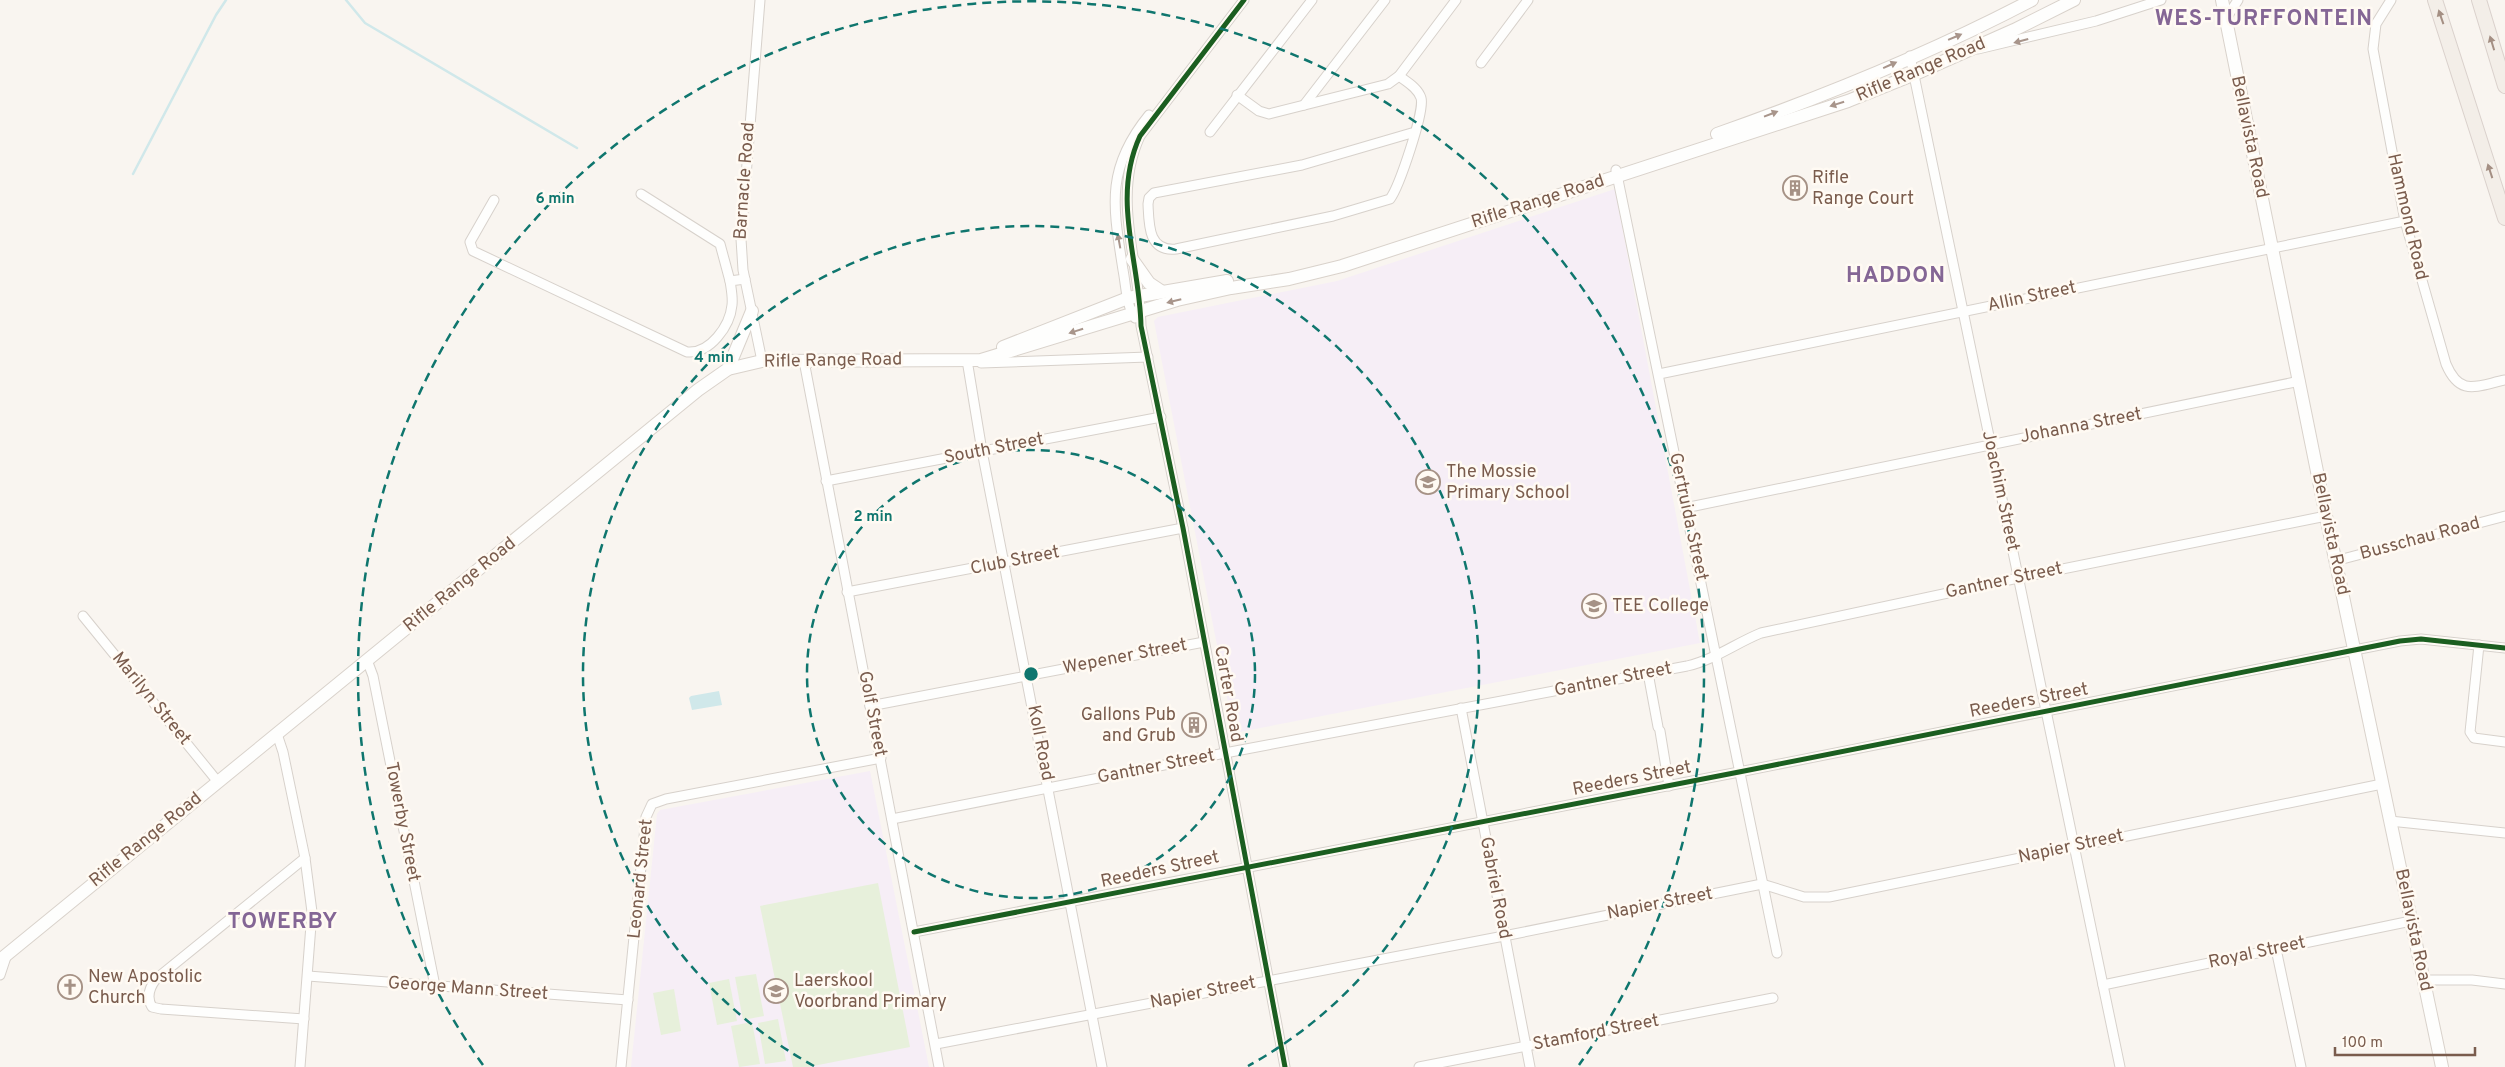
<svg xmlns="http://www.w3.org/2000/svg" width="2505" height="1067" font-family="Overpass,sans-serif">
	<rect width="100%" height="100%" fill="#f9f5f0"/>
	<!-- education -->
	<g fill="#f6eef6">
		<polygon points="1615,189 1700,643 1234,733 1154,321 1158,317 1337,281"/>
		<polygon points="870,771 929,1067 631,1067 657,814 660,810"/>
	</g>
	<!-- green -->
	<g fill="#e7f0db">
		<polygon points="878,883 910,1047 808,1067 793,1067 760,906"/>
		<polygon points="756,974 764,1016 743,1020 735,977"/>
		<polygon points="729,979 737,1021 717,1025 709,983"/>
		<polygon points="674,989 681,1031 661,1035 653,993"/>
		<polygon points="778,1019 786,1061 765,1064 758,1023"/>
		<polygon points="752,1022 760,1064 739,1067 731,1026"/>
	</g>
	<!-- water -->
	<polygon fill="#d0e8ea" points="719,691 722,705 692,710 689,698 691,696"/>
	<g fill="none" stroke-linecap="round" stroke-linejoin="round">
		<!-- stream -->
		<g stroke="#d0e8ea" stroke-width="2.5">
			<polyline points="346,0 365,23 577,148"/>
			<polyline points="133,174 216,15 226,0"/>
		</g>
		<defs>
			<g id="street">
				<polyline points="760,0 741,239 743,270 762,361"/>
				<path d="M1244 0 1140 136C1111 199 1140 262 1141 326L1183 528 1285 1067"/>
				<path d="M2391 0 2376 24 2373 49 2405 221 2446 364C2460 397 2476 386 2505 380"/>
				<polyline points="2225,20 2238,0"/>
				<polyline points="1978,49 2096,21 2161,0"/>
				<polyline points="1910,56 2120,1067"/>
				<polyline points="1481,63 1528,0"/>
				<path d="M1399 76C1407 82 1418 88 1421 98 1425 111 1399 187 1390 199L1333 216 1176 249C1148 252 1149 224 1148 204L1149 198 1154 193 1302 165 1415 132"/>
				<polyline points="1237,95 1259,111 1269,114 1388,84 1399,76 1456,0"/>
				<polyline points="1304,105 1385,0"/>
				<polyline points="1210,132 1312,0"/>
				<polyline points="1616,170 1777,953"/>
				<polyline points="641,194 720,244 730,281"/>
				<path d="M494 200 470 242 473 251 687 352C710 354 730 326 732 305 733 297 731 288 730 281L745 279"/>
				<path d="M1135 318C1126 305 1126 285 1123 270 1113 206 1105 169 1149 115"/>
				<polyline points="967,360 982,451 1102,1067"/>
				<polyline points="804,361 939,1067"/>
				<polyline points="981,363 1148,357"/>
				<polyline points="1659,374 2405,221"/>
				<polyline points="826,481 1161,417"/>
				<polyline points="1685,508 2300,381"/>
				<polyline points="2335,561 2505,516"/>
				<polyline points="847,592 1183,528"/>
				<polyline points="83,616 218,782"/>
				<polyline points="2479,645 2470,732 2474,738 2505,742"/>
				<polyline points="367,660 373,676 435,986"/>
				<polyline points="1648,673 1658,727"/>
				<polyline points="870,706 1204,642"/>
				<polyline points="1461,708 1530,1067"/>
				<polyline points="1660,731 1669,786"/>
				<polyline points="277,734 283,752 305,858 312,912 300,1067"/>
				<path d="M892 819 1225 753 1687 666C1714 660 1736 643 1761 633L2018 578 2326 516"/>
				<polyline points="2390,821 2505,833"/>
				<polyline points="914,932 1739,772 2400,641 2421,639 2505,648"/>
				<polyline points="2276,949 2301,1067"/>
				<polyline points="0,975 7,954"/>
				<polyline points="308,976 628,1000"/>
				<polyline points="2423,980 2472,980 2505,984"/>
				<polyline points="2103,985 2411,921"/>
				<path d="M304 1019 161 1009 152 1007C146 997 149 988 156 979L305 858"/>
				<polyline points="936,1044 1504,936 1762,884 1804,897 1829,897 2382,784"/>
				<polyline points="621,1067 646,817 652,804 666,799 881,758"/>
				<polyline points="1419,1067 1773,998"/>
			</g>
			<g id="secondary">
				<polyline points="2222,0 2326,516 2442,1067"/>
				<path d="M1717 134C1822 97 1933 52 2032 0"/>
				<polyline points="1132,259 1149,283 1161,291"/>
				<polyline points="1003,347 1128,298 1227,281"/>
				<polyline points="728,369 752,311"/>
				<polyline points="0,960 698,390 728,369 762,361 981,360 1177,300 1231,288 1289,279 1342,266 1848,101 1915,74 2014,30 2074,0"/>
			</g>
			<g id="primary">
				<polyline points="2435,0 2505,218"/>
				<polyline points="2479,0 2505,86"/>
			</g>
		</defs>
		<!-- street casing -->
		<use href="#street" stroke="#d7d1cb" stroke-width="11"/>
		<!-- secondary casing -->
		<use href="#secondary" stroke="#d9d2cb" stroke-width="14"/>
		<!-- primary casing -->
		<use href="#primary" stroke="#dad1cc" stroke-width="16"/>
		<!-- street -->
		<use href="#street" stroke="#fefefd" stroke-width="9"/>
		<!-- secondary -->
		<use href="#secondary" stroke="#fefefd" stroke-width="12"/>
		<!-- primary -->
		<use href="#primary" stroke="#f3eee8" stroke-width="14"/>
		<defs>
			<g id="cycleway">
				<path d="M1244 0 1140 136C1111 199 1140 262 1141 326L1183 528 1285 1067"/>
				<polyline points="914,932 1739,772 2400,641 2421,639 2505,648"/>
			</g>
		</defs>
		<!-- cycleway casing -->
		<use href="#cycleway" stroke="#fffaf3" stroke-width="8"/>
		<!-- cycleway -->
		<use href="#cycleway" stroke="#1b5e20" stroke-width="5"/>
	</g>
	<!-- one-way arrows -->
	<defs><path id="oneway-solid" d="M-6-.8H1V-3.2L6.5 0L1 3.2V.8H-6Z" transform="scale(1.25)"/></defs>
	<g fill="#a48f83">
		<use href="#oneway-solid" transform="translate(2441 17) rotate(-109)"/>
		<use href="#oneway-solid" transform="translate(2492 43) rotate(-107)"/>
		<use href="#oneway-solid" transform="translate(2490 171) rotate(-108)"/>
	</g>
	<g fill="#a8958b">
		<use href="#oneway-solid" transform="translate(1955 37) rotate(-23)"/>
		<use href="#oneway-solid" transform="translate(2021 41) rotate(165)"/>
		<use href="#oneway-solid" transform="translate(1890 65) rotate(-24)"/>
		<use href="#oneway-solid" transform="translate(1837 104) rotate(162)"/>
		<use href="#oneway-solid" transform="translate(1771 114) rotate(-21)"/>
		<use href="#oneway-solid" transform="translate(1119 241) rotate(-100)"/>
		<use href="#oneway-solid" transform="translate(1174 301) rotate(166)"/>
		<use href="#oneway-solid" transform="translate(1076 331) rotate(162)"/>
	</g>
	<!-- distance rings -->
	<g fill="none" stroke="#0f766e" stroke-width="2.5" stroke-dasharray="9 6">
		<circle cx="1031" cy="674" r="224"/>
		<path d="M814 1066A448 448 0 1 1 1248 1066"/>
		<path d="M483 1065A673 673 0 1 1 1579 1065"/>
	</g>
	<!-- icons -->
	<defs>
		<symbol id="building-ring" viewBox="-11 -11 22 22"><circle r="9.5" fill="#fffaf3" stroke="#a69286" stroke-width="1.5"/><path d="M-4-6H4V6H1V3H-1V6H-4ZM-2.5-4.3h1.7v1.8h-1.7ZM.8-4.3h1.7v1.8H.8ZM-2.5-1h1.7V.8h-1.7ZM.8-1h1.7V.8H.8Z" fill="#a69286"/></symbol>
		<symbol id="school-ring" viewBox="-11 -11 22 22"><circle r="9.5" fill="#fffaf3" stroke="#a69286" stroke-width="1.5"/><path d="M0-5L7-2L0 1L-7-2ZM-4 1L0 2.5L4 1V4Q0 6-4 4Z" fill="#a69286"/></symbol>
		<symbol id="university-ring" viewBox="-11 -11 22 22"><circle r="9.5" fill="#fffaf3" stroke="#a69286" stroke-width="1.5"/><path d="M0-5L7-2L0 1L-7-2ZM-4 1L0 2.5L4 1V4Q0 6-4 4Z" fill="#a69286"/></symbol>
		<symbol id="church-ring" viewBox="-11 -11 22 22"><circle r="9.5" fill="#fffaf3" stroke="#a69286" stroke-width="1.5"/><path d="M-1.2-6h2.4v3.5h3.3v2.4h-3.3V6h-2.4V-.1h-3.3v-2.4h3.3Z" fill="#a69286"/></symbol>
	</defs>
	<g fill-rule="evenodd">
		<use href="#building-ring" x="1781" y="174" width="28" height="28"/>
		<use href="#school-ring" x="1414" y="468" width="28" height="28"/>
		<use href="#university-ring" x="1580" y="592" width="28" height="28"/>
		<use href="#building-ring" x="1180" y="711" width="28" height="28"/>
		<use href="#church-ring" x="56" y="973" width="28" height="28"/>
		<use href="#school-ring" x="762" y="977" width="28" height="28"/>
	</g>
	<g text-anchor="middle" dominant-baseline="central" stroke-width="5" stroke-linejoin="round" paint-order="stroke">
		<!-- street labels -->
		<g font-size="18" fill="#7a5c4d" stroke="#fffaf3">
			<text transform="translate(1921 70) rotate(-23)">Rifle Range Road</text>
			<text transform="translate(2249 137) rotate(78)">Bellavista Road</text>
			<text transform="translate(745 181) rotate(-86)">Barnacle Road</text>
			<text transform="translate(1538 202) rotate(-18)">Rifle Range Road</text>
			<text transform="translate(2407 217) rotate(77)">Hammond Road</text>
			<text transform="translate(2032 297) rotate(-12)">Allin Street</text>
			<text transform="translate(833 361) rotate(-1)">Rifle Range Road</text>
			<text transform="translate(2081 426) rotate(-11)">Johanna Street</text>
			<text transform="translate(994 449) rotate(-11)">South Street</text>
			<text transform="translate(2000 491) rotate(78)">Joachim Street</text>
			<text transform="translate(1688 517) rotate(78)">Gertruida Street</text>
			<text transform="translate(2330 534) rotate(78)">Bellavista Road</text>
			<text transform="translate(2420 539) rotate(-15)">Busschau Road</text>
			<text transform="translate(1015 561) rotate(-11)">Club Street</text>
			<text transform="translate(2004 581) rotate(-12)">Gantner Street</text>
			<text transform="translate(460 585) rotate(-39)">Rifle Range Road</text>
			<text transform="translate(1125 657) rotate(-11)">Wepener Street</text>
			<text transform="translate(1613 680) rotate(-11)">Gantner Street</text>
			<text transform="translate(1228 694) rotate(80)">Carter Road</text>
			<text transform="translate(151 699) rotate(51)">Marilyn Street</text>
			<text transform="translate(2029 701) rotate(-11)">Reeders Street</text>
			<text transform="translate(872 714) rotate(79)">Golf Street</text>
			<text transform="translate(1040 743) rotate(79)">Koll Road</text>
			<text transform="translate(1156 767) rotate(-11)">Gantner Street</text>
			<text transform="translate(1632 779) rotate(-11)">Reeders Street</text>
			<text transform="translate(402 822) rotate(79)">Towerby Street</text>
			<text transform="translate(146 840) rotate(-39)">Rifle Range Road</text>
			<text transform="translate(2071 847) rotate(-12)">Napier Street</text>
			<text transform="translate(1160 870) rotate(-12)">Reeders Street</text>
			<text transform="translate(641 879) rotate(-84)">Leonard Street</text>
			<text transform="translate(1495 888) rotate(79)">Gabriel Road</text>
			<text transform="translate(1660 904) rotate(-11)">Napier Street</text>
			<text transform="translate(2413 930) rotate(78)">Bellavista Road</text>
			<text transform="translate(2257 953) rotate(-12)">Royal Street</text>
			<text transform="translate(468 989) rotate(4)">George Mann Street</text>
			<text transform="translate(1203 993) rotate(-11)">Napier Street</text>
			<text transform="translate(1596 1033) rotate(-11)">Stamford Street</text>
		</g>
		<!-- poi labels -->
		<g font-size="18" fill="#7a5c4d" stroke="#fffaf3" text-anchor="start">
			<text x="1812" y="178">Rifle<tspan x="1812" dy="21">Range Court</tspan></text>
			<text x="1446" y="472">The Mossie<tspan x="1446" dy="21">Primary School</tspan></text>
			<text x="1612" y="606">TEE College</text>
			<text x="1176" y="715" text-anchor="end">Gallons Pub<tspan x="1176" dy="21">and Grub</tspan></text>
			<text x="88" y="977">New Apostolic<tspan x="88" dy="21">Church</tspan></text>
			<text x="794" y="981">Laerskool<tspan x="794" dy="21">Voorbrand Primary</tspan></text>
		</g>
		<!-- district labels -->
		<g font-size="22" font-weight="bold" letter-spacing="1" fill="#846695" stroke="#fffaf3">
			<text x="2264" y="19">WES-TURFFONTEIN</text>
			<text x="1896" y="276">HADDON</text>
			<text x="283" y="922">TOWERBY</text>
		</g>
	</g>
	<circle cx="1031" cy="674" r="8" fill="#0f766e" stroke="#fffaf3" stroke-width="2.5"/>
	<g font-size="15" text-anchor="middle" font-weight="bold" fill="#0f766e" stroke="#fffaf3" stroke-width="5" stroke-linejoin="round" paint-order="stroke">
		<text x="555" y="203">6 min</text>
		<text x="714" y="362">4 min</text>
		<text x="873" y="521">2 min</text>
	</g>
	<!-- scale -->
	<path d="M2335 1047v8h140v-8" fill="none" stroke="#7a5c4d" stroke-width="2.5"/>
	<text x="2342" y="1047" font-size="15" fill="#7a5c4d" stroke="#fffaf3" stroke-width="4" paint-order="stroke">100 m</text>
</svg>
